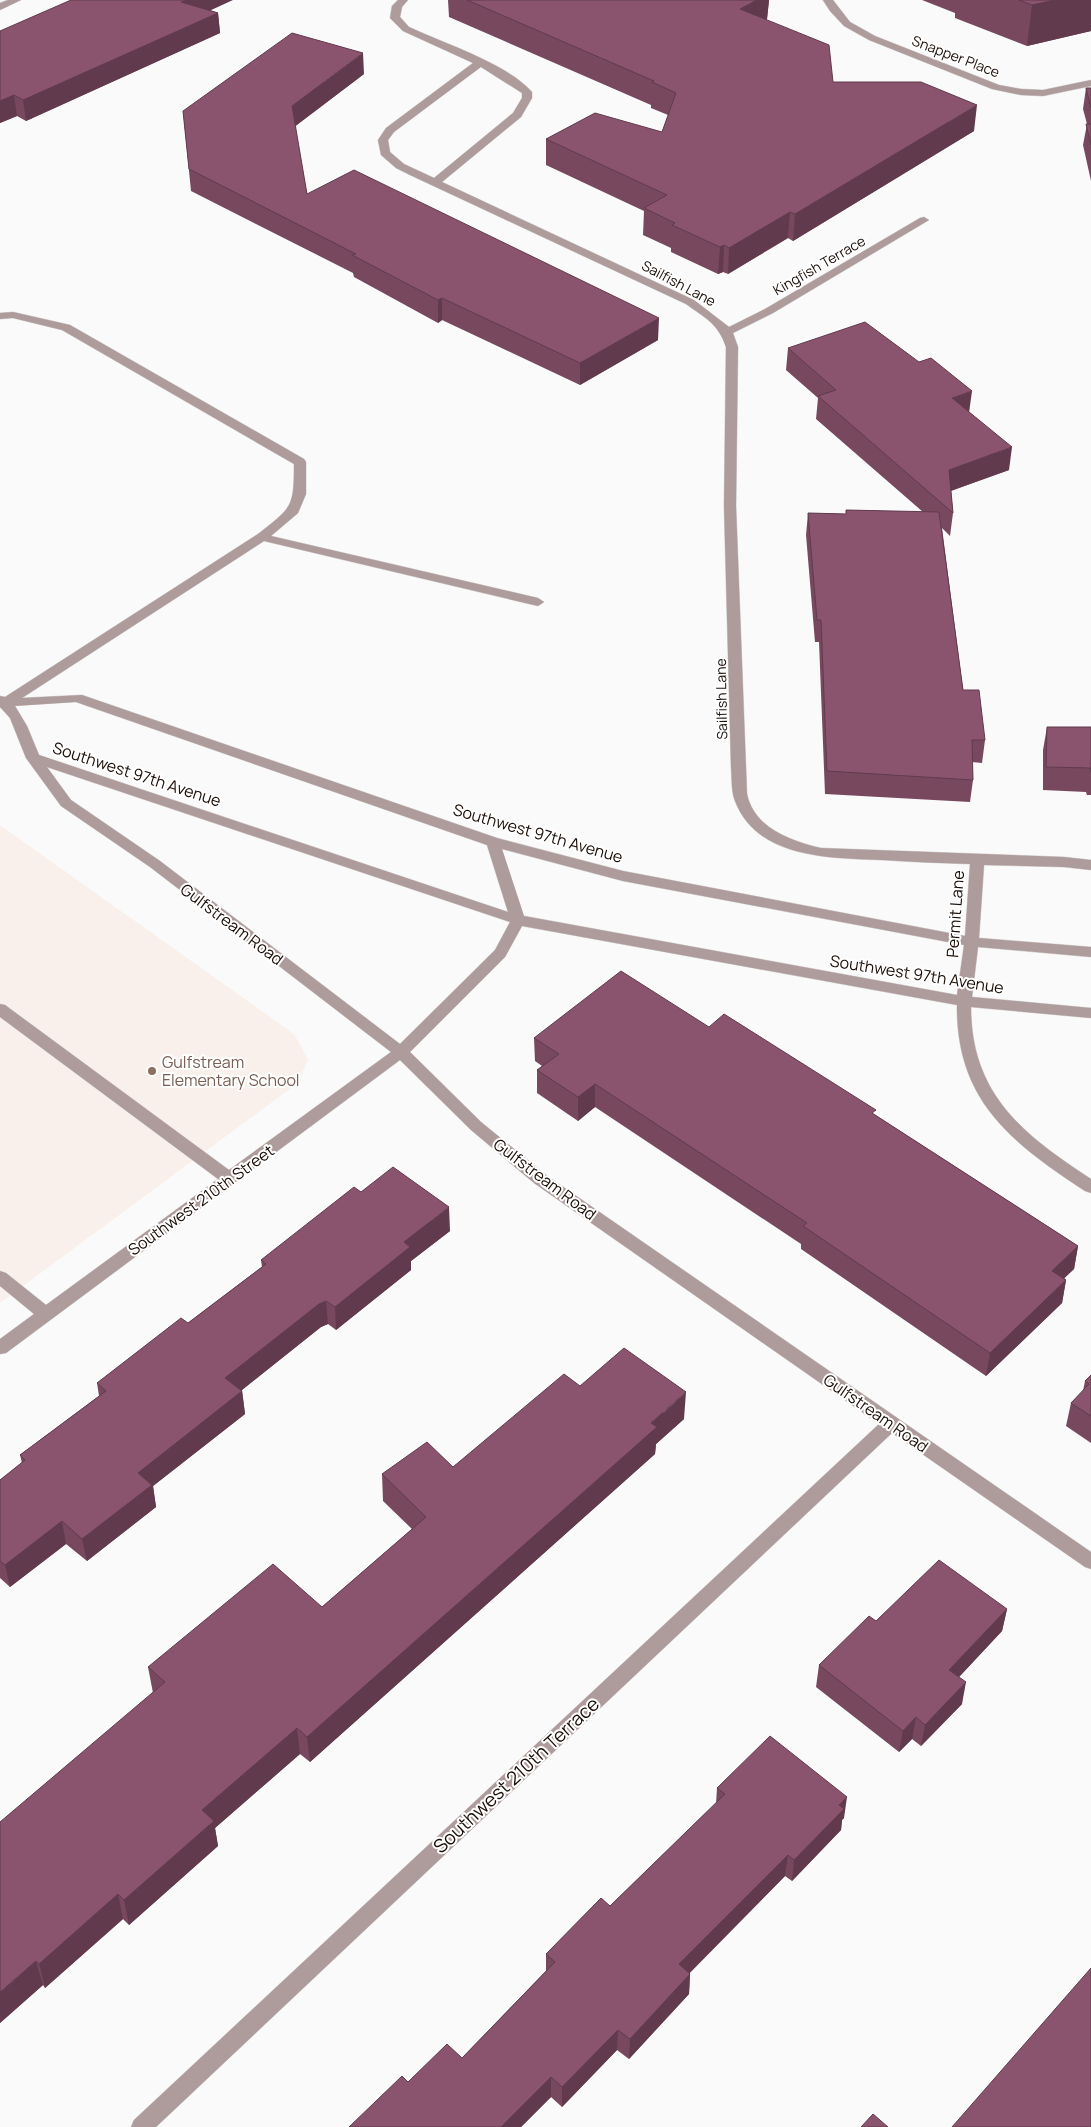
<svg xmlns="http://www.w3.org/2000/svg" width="1091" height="2127" font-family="Manrope,sans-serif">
	<rect width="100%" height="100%" fill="#fafafa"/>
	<!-- built -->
	<polygon fill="#f9f0eb" points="0,825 294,1034 308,1059 298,1083 0,1303"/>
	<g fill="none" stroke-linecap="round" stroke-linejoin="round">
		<defs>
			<g id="minor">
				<polygon points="8,0 21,0 0,10 0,3"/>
				<path d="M398 0H408L402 7 400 17 409 27C443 43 508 64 532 92V98L521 117 442 182 694 300 729 327 765 309 920 218 924 217 929 220 773 313 733 333 738 347 736 506 747 794C754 828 791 841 821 848L1064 857 1091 860V870L1064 867 984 865 979 938 1091 947V957L978 947 972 997 1091 1008V1018L971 1007C971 1095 1024 1135 1091 1179V1193L1085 1191C1012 1143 956 1101 957 1005L522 926 505 957 410 1052 481 1122 546 1175 1091 1552V1569L1085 1567 892 1433 156 2127H131L134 2120 879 1424 534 1183 471 1130 400 1060 6 1353 0 1354V1339L34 1314 0 1286V1271L6 1273 46 1305 218 1179 0 1017V1004L5 1005 229 1170 391 1052 150 867 61 806 26 758 10 718 0 707V696L5 697 258 534C292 507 294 508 294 464L62 330 13 318 0 319V313L13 312 70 325 304 459 306 462V494L298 513 271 536 538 598 544 602 538 606 264 541 22 698 82 695 497 838 623 871 965 936 970 864C941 863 911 862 882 860 831 858 757 859 735 801 731 791 732 778 731 767L724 506 726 347C718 323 705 318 686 304L410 175 396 168 381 155 378 140 386 128 473 63 403 31 390 18 392 6ZM481 67 522 93V98L513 113 434 178 404 164 390 152 388 140 394 132ZM76 702 487 845 508 912 39 755 27 726 15 706ZM47 767 510 922 495 950 400 1044 160 861 71 800ZM502 849 623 881 964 945 957 995 524 916Z"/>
				<polygon points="823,0 833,0 850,22 875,36 999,85 1021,89 1043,90 1091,80 1091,86 1043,96 1021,95 992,89 869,40 844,26 830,11"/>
			</g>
		</defs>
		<!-- minor casing -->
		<use href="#minor" stroke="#d6d4d3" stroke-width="1"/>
		<!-- minor -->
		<use href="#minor" fill="#ae9b9b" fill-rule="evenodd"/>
	</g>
	<!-- wall -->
	<g fill="#78485f">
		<polygon points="448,0 769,0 767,19 766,20 833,82 974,131 793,241 788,238 728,274 723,272 718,274 671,252 671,248 643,235 644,211 546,165 546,139 662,132 668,115 651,108 651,105 449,17"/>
		<polygon points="922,0 1091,0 1091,31 1027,46 955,18 955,13"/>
		<polygon points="210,10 218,13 220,33 26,121 17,116 0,123 0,31"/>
		<polygon points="364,74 295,126 307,194 658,340 580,385 442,320 438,323 354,277 353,273 191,191 183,111"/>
		<polygon points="1086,88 1091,88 1091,181 1083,145 1087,124 1083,109"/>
		<polygon points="788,348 969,412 1009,470 951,491 953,513 950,536 942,528 963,690 985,740 982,763 972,762 973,780 970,802 825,794 819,642 815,642 806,535 808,513 846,514 846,510 923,512 816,419 818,398 786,370"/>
		<polygon points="1047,727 1091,727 1091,795 1087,795 1086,792 1043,790 1043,750"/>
		<polygon points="709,1027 875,1115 1078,1246 1074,1269 1064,1278 1066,1280 1062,1303 986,1376 801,1249 801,1244 595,1107 578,1121 537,1093 537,1070 542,1066 535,1061 534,1038"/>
		<polygon points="361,1192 450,1231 411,1261 411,1270 336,1330 328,1324 321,1327 242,1390 245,1414 153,1486 156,1507 87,1561 66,1544 10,1587 0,1578 0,1480 22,1463 20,1455 99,1396 97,1383 188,1323 262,1267 261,1260"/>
		<polygon points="1091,1375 1091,1443 1066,1426 1071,1403 1083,1391 1085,1381"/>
		<polygon points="580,1386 684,1419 656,1444 655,1454 310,1762 300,1754 215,1828 218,1846 129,1925 123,1919 45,1988 43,1985 0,2023 153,1693 148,1667 322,1607 412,1529 383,1501 382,1474 453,1467"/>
		<polygon points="1007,1609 1002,1631 959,1677 962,1704 921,1746 912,1739 899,1752 816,1687 819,1665 876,1621"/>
		<polygon points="717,1788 844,1818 842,1820 841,1830 792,1881 785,1876 689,1973 690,1974 689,1994 629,2059 617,2050 562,2107 551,2097 521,2127 349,2127 408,2082 462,2058 546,1971 546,1954 610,1906 716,1804"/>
	</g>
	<!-- shaded-wall -->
	<g fill="#613b4d">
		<polygon points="186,0 233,0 183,23 181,2"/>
		<polygon points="757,0 769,0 767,19 739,34 740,9"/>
		<polygon points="1055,0 1091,0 1091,31 1027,46 1032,5"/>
		<polygon points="218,13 220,33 26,121 23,100"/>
		<polygon points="363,53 364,74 293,128 292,106"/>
		<polygon points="14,95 17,116 0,123 0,101"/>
		<polygon points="977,105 974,131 793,241 795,214"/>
		<polygon points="790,212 788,238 728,274 729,248"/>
		<polygon points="724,245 723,272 718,274 720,247"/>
		<polygon points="442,298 442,320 438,323 438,300"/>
		<polygon points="659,318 658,340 580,385 580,363"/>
		<polygon points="972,391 969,413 952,398"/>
		<polygon points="1012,447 1009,470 947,492 949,470"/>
		<polygon points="595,1084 595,1107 578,1121 578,1097"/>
		<polygon points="449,1207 450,1231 411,1261 411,1270 336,1330 335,1307 404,1242"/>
		<polygon points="1078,1246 1074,1269 1048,1294 1052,1271"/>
		<polygon points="1066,1280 1062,1303 986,1376 990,1353"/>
		<polygon points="326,1301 328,1324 321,1327 228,1401 225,1378 319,1304"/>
		<polygon points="242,1391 245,1414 153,1486 156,1507 87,1561 82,1539 138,1473"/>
		<polygon points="686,1392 684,1419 656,1444 655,1454 310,1762 307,1737"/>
		<polygon points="62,1521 66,1544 10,1587 5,1565"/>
		<polygon points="1007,1609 1002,1631 945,1692 949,1670"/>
		<polygon points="966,1682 962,1704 921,1746 925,1725"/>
		<polygon points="916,1717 912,1739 899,1752 903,1731"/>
		<polygon points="297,1728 300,1754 215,1828 218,1846 129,1925 124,1900 202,1810"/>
		<polygon points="847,1797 844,1818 842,1820 841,1830 792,1881 794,1860 839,1805"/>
		<polygon points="788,1855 785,1876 678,1985 679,1964"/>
		<polygon points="118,1894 123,1919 45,1988 39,1964"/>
		<polygon points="36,1961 43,1985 0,2023 0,1992"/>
		<polygon points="690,1974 689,1994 629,2059 630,2039"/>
		<polygon points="618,2030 617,2050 562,2107 562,2087"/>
		<polygon points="551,2077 551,2097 521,2127 501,2127"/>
	</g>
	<!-- building -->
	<g fill="#8b546e" stroke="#613b4d">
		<polygon points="71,0 186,0 181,2 218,13 23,100 14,95 0,101 0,31"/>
		<polygon points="467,0 757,0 740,9 829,45 833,82 921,82 977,105 795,214 790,212 729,248 724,245 720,247 672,225 675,223 644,208 667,195 546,139 595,113 662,132 676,93 652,82 654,81"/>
		<polygon points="1019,0 1055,0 1032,5"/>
		<polygon points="292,33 363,53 292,106 307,194 354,170 659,318 580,363 442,298 438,300 352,255 356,254 189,169 183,111"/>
		<polygon points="1086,88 1091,88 1091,108"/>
		<polygon points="1086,124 1091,124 1091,145"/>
		<polygon points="865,322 919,362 931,358 972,391 952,398 1012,447 949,470 953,513 818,396 836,390 788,348"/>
		<polygon points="846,510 939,512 963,690 979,690 985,740 972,740 973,780 827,771 821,620 817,620 808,513 846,514"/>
		<polygon points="1047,727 1091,727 1091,772 1090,768 1046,767"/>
		<polygon points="621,971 709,1027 724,1014 876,1110 872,1113 1078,1246 1052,1271 1066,1280 990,1353 803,1226 807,1223 595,1084 578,1097 537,1070 559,1054 534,1038"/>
		<polygon points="393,1167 449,1207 404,1242 410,1247 335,1307 326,1301 319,1304 225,1378 242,1391 138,1473 152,1485 82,1539 62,1521 5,1565 0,1561 0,1480 25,1460 20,1455 106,1391 97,1383 181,1318 188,1323 266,1264 261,1260 354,1187 361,1192"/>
		<polygon points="624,1348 686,1392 651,1423 657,1427 307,1737 297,1728 202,1810 214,1821 124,1900 118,1894 39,1964 36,1961 0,1992 0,1822 165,1682 148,1667 273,1564 322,1607 426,1517 382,1474 427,1442 453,1467 564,1374 580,1386"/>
		<polygon points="1091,1375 1091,1416 1071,1403 1089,1384 1085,1381"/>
		<polygon points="939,1560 1007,1609 949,1670 966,1682 925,1725 916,1717 903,1731 819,1665 869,1616 876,1621"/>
		<polygon points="770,1736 847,1797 839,1805 844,1809 794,1860 788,1855 679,1964 690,1974 630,2039 618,2030 562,2087 551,2077 501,2127 349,2127 402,2076 408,2082 447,2044 462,2058 555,1962 546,1954 601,1898 610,1906 725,1794 717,1788"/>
		<polygon points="1091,1968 1091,2127 952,2127"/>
		<polygon points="873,2114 888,2127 861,2127"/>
	</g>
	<!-- markers -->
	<circle fill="#8d6e63" stroke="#fff" stroke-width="2" cx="152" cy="1071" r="5"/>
	<g text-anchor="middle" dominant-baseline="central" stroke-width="4" stroke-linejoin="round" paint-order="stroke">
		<!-- far-street labels -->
		<g font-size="14" fill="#1a0e07" stroke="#fff">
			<text transform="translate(956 56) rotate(21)">Snapper Place</text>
			<text transform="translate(819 265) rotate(-30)">Kingfish Terrace</text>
			<text transform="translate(679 283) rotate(28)">Sailfish Lane</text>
			<text transform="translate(721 699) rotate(-91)">Sailfish Lane</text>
		</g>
		<!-- street labels -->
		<g font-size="16" fill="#1a0e07" stroke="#fff">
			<text transform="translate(137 774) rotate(18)">Southwest 97th Avenue</text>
			<text transform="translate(538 833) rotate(16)">Southwest 97th Avenue</text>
			<text transform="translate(955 914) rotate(-86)">Permit Lane</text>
			<text transform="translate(232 924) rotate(37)">Gulfstream Road</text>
			<text transform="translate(917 974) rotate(9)">Southwest 97th Avenue</text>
			<text transform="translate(545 1179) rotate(37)">Gulfstream Road</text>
			<text transform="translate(201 1200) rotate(-36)">Southwest 210th Street</text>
			<text transform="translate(876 1413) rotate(35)">Gulfstream Road</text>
		</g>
		<!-- education labels -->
		<g font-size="16" fill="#785e54" stroke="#fff" text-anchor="start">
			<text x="162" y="1062">Gulfstream<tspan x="162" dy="18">Elementary School</tspan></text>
		</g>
		<!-- near-street labels -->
		<g font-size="19" fill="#1a0e07" stroke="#fff">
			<text transform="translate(516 1775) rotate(-43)">Southwest 210th Terrace</text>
		</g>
	</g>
</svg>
